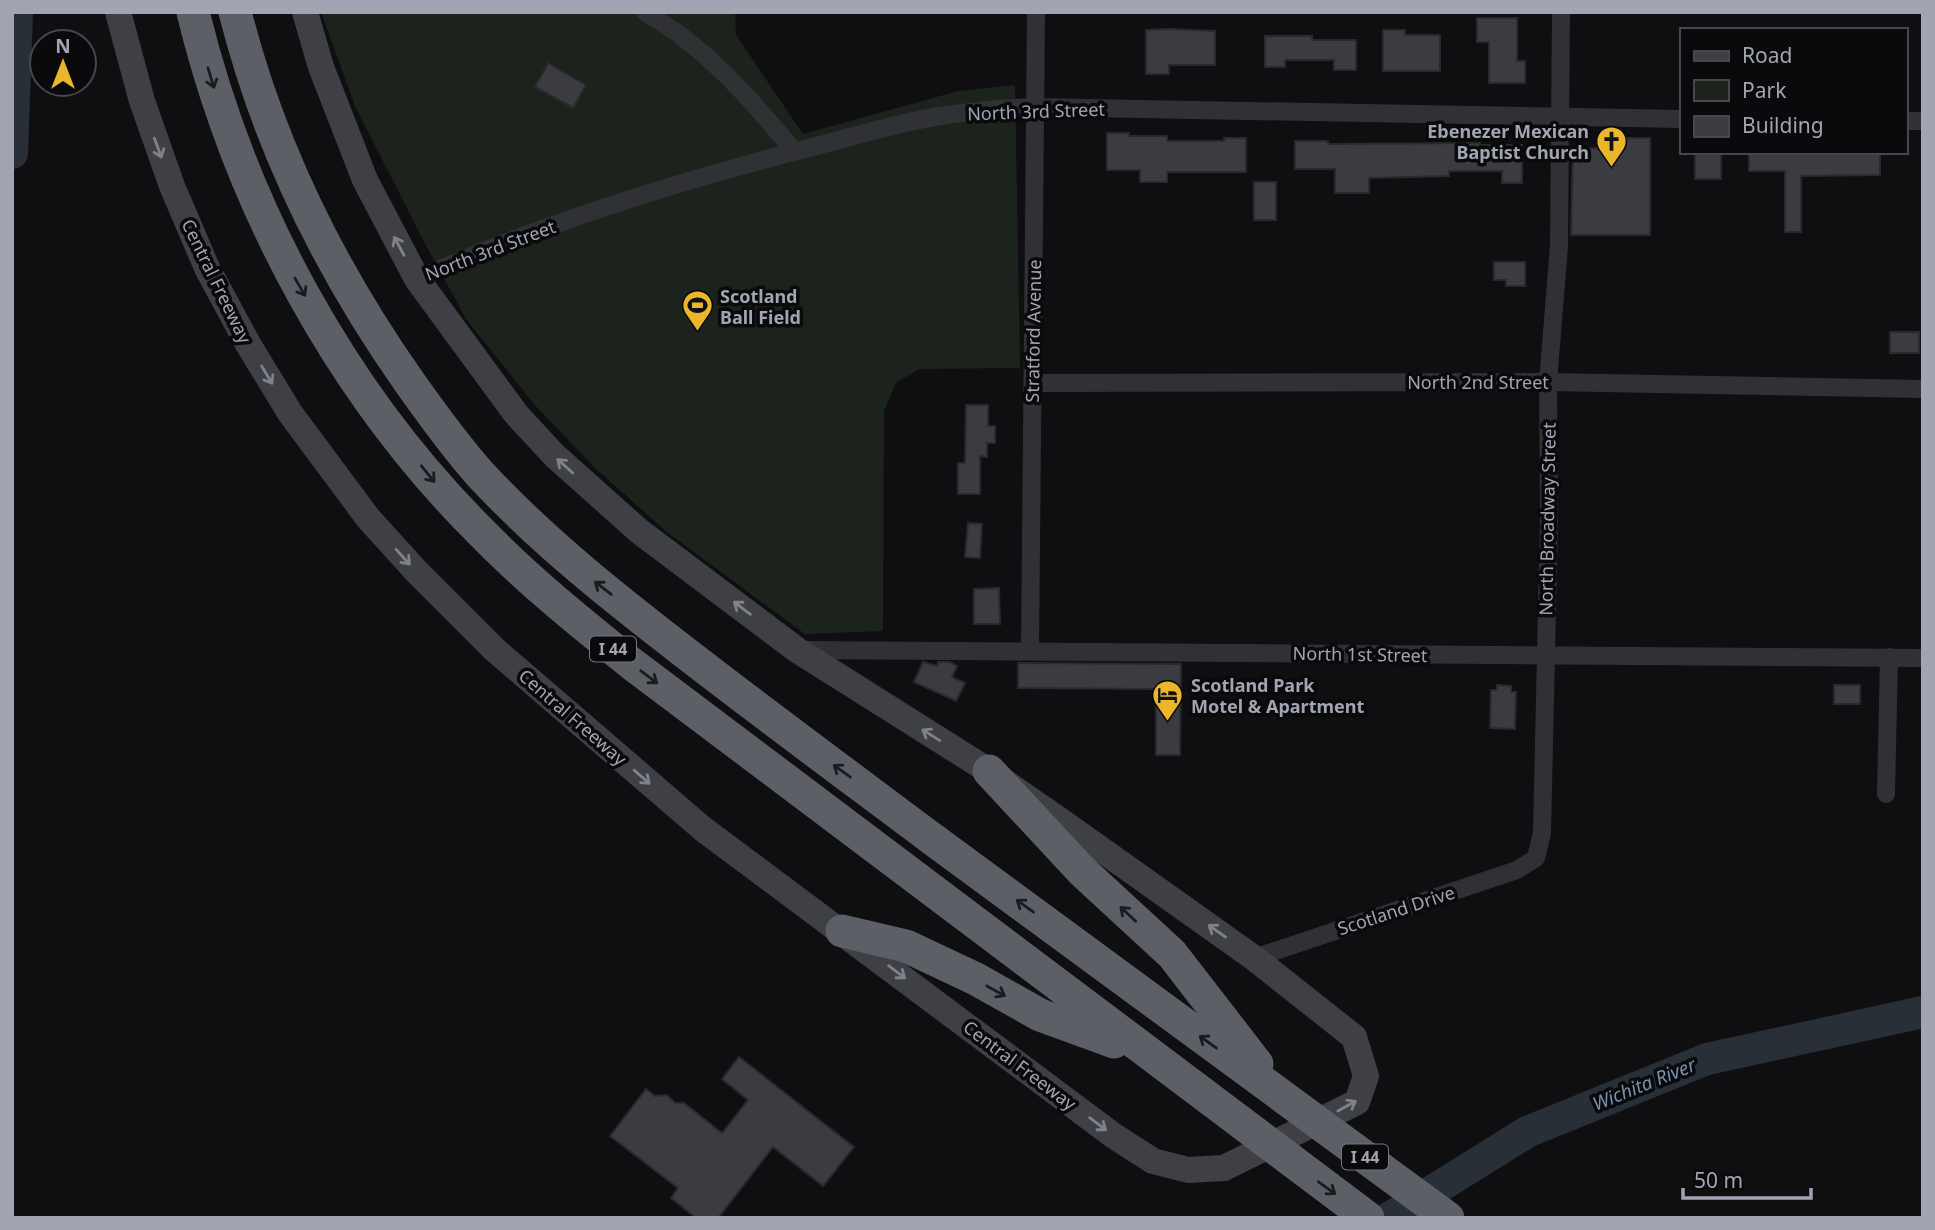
<svg xmlns="http://www.w3.org/2000/svg" width="1935" height="1230" font-family="'Noto Sans',sans-serif">
	<rect width="100%" height="100%" fill="#0f0f11"/>
	<!-- green -->
	<g fill="#1c231d">
		<polygon points="12,12 17,12 12,153"/>
		<polygon points="321,12 735,12 736,35 803,134 958,91 1015,85 1020,368 919,369 896,383 884,411 883,631 805,634 668,533 594,467 534,404 466,319 421,236 355,106"/>
	</g>
	<g fill="none" stroke-linecap="round" stroke-linejoin="round">
		<!-- river -->
		<g stroke="#282f36" stroke-width="32">
			<polyline points="12,153 17,12"/>
			<polyline points="1389,1218 1527,1132 1707,1059 1923,1012"/>
		</g>
	</g>
	<!-- building -->
	<g fill="#3b3c41" stroke="#2a292d" stroke-width="2">
		<polygon points="1477,18 1517,18 1517,61 1525,61 1525,83 1489,83 1489,42 1477,42"/>
		<polygon points="1169,29 1215,31 1215,65 1169,65 1169,74 1146,74 1146,30"/>
		<polygon points="1383,30 1405,30 1405,35 1440,35 1440,71 1383,71"/>
		<polygon points="1265,36 1312,36 1312,40 1356,40 1356,70 1334,70 1334,60 1285,60 1285,67 1265,67"/>
		<polygon points="548,63 586,85 573,108 535,87"/>
		<polygon points="1107,133 1129,133 1129,136 1167,136 1167,141 1224,141 1224,138 1246,138 1246,172 1167,172 1167,182 1140,182 1140,170 1107,170"/>
		<polygon points="1613,138 1650,138 1650,235 1571,235 1573,148 1613,148"/>
		<polygon points="1295,141 1328,141 1328,144 1480,143 1480,145 1522,145 1522,183 1502,183 1502,171 1449,171 1449,176 1369,178 1369,193 1335,193 1335,169 1295,169"/>
		<rect x="1695" y="152" width="26" height="27"/>
		<polygon points="1749,152 1880,152 1880,175 1801,176 1801,232 1785,232 1785,171 1749,171"/>
		<rect x="1254" y="182" width="22" height="38"/>
		<polygon points="1494,262 1525,262 1525,286 1506,286 1506,280 1494,280"/>
		<rect x="1890" y="332" width="29" height="21"/>
		<polygon points="966,405 988,405 988,426 995,426 995,443 987,443 987,457 980,456 980,494 958,494 958,463 965,463"/>
		<polygon points="968,523 982,524 980,558 965,557"/>
		<polygon points="999,588 1000,624 974,624 974,589"/>
		<polygon points="923,662 937,666 938,662 950,662 957,666 952,677 965,683 956,701 914,682"/>
		<polygon points="1018,663 1181,664 1180,755 1156,755 1156,689 1018,688"/>
		<polygon points="1497,685 1511,686 1511,692 1516,692 1515,729 1490,728 1491,690 1497,690"/>
		<rect x="1834" y="685" width="26" height="19"/>
		<polygon points="739,1057 854,1147 823,1186 773,1147 718,1218 696,1218 671,1198 678,1188 610,1136 646,1089 655,1096 667,1095 675,1103 684,1103 722,1133 748,1100 722,1079"/>
	</g>
	<g fill="none" stroke-linecap="round" stroke-linejoin="round">
		<!-- street -->
		<g stroke="#303135" stroke-width="18">
			<path d="M645 12C658 21 673 29 685 39 727 71 761 112 795 152"/>
			<polyline points="1905,121 1923,121"/>
			<path d="M417 279C542 224 672 183 805 149 849 138 895 123 940 116 972 111 1003 108 1035 107L1681 119"/>
			<polyline points="1033,383 1548,382 1923,389"/>
			<polyline points="799,650 1923,658"/>
			<polyline points="1030,650 1036,12"/>
			<polyline points="1886,794 1889,657"/>
			<polyline points="1254,958 1517,870 1536,858 1542,833 1549,519 1548,382 1559,246 1561,12"/>
		</g>
		<!-- secondary -->
		<polyline stroke="#3f4045" stroke-width="26" points="118,12 142,101 172,186 207,268 248,344 290,413 368,518 417,572 495,650 703,829 1114,1136 1153,1161 1188,1170 1224,1168 1357,1102 1366,1076 1354,1037 1254,958 1064,823 989,771 797,650 639,531 555,456 516,414 417,279 365,180 321,67 305,12"/>
		<!-- highway -->
		<g stroke="#5d5f66" stroke-width="33">
			<path d="M193 12C240 206 342 395 484 535 530 582 581 623 632 664L1368 1218"/>
			<path d="M235 12C269 146 331 271 410 383 432 414 455 446 480 474 544 543 618 601 692 658 771 719 851 778 931 838 1103 965 1275 1092 1448 1218"/>
			<polyline points="989,771 1082,871 1172,954 1257,1064"/>
			<polyline points="842,931 906,946 976,979 1040,1015 1114,1042"/>
		</g>
	</g>
	<!-- one-way arrows -->
	<defs><path id="oneway-shaft" d="M-6 0H5M1.5-3L5.5 0L1.5 3" fill="none" stroke-width="1.6" stroke-linecap="round" stroke-linejoin="round" transform="scale(1.75)"/></defs>
	<g stroke="#1b1b1e">
		<use href="#oneway-shaft" transform="translate(211 78) rotate(73)"/>
		<use href="#oneway-shaft" transform="translate(300 287) rotate(60)"/>
		<use href="#oneway-shaft" transform="translate(428 474) rotate(51)"/>
		<use href="#oneway-shaft" transform="translate(603 588) rotate(-142)"/>
		<use href="#oneway-shaft" transform="translate(649 677) rotate(37)"/>
		<use href="#oneway-shaft" transform="translate(842 771) rotate(-144)"/>
		<use href="#oneway-shaft" transform="translate(1025 906) rotate(-144)"/>
		<use href="#oneway-shaft" transform="translate(1128 914) rotate(-137)"/>
		<use href="#oneway-shaft" transform="translate(996 991) rotate(29)"/>
		<use href="#oneway-shaft" transform="translate(1208 1042) rotate(-144)"/>
		<use href="#oneway-shaft" transform="translate(1327 1188) rotate(36)"/>
	</g>
	<g stroke="#7f828b">
		<use href="#oneway-shaft" transform="translate(158 148) rotate(70)"/>
		<use href="#oneway-shaft" transform="translate(399 246) rotate(-118)"/>
		<use href="#oneway-shaft" transform="translate(267 375) rotate(59)"/>
		<use href="#oneway-shaft" transform="translate(565 466) rotate(-138)"/>
		<use href="#oneway-shaft" transform="translate(403 557) rotate(48)"/>
		<use href="#oneway-shaft" transform="translate(742 608) rotate(-143)"/>
		<use href="#oneway-shaft" transform="translate(931 735) rotate(-148)"/>
		<use href="#oneway-shaft" transform="translate(642 777) rotate(41)"/>
		<use href="#oneway-shaft" transform="translate(1217 931) rotate(-145)"/>
		<use href="#oneway-shaft" transform="translate(897 972) rotate(37)"/>
		<use href="#oneway-shaft" transform="translate(1347 1106) rotate(-29)"/>
		<use href="#oneway-shaft" transform="translate(1098 1124) rotate(37)"/>
	</g>
	<!-- icons -->
	<defs>
		<symbol id="church-pin" viewBox="-11 -11 22 30"><path d="M0 17L-7.5 6A9.5 9.5 0 1 1 7.5 6Z" fill="#ecb62c" stroke="#0a0a0c"/><path d="M-1.2-6h2.4v3.5h3.3v2.4h-3.3V6h-2.4V-.1h-3.3v-2.4h3.3Z" fill="#111"/></symbol>
		<symbol id="stadium-pin" viewBox="-11 -11 22 30"><path d="M0 17L-7.5 6A9.5 9.5 0 1 1 7.5 6Z" fill="#ecb62c" stroke="#0a0a0c"/><path d="M0-5a6.5 5 0 1 0 0 10a6.5 5 0 1 0 0-10ZM-3.5-1.8h7v3.6h-7Z" fill="#111"/></symbol>
		<symbol id="hotel-pin" viewBox="-11 -11 22 30"><path d="M0 17L-7.5 6A9.5 9.5 0 1 1 7.5 6Z" fill="#ecb62c" stroke="#0a0a0c"/><path d="M-6-4.5h1.5V1H6V5H4.5V3h-9V5H-6ZM-4 0a1.8 1.8 0 1 1 3.6 0ZM.5 0V-2.5h3Q6-2.5 6 0Z" fill="#111"/></symbol>
	</defs>
	<g fill-rule="evenodd">
		<use href="#church-pin" x="1594" y="124" width="35" height="47"/>
		<use href="#stadium-pin" x="680" y="288" width="35" height="47"/>
		<use href="#hotel-pin" x="1150" y="678" width="35" height="47"/>
	</g>
	<g text-anchor="middle" dominant-baseline="central" stroke-width="7" stroke-linejoin="round" paint-order="stroke">
		<!-- shield labels -->
		<g fill="#0a0a0c" stroke="#747680" stroke-width="2">
			<rect x="590" y="636.5" width="46" height="25" rx="5"/>
			<rect x="1342" y="1144.5" width="46" height="25" rx="5"/>
		</g>
		<g font-size="16" font-weight="bold" fill="#a1a5b1">
			<text x="613" y="649">I 44</text>
			<text x="1365" y="1157">I 44</text>
		</g>
		<!-- street labels -->
		<g font-size="18" fill="#a1a5b1" stroke="#0a0a0c">
			<text transform="translate(1036 111) rotate(-2)">North 3rd Street</text>
			<text transform="translate(490 250) rotate(-21)">North 3rd Street</text>
			<text transform="translate(217 281) rotate(64)">Central Freeway</text>
			<text transform="translate(1033 331) rotate(-89)">Stratford Avenue</text>
			<text x="1478" y="382">North 2nd Street</text>
			<text transform="translate(1547 519) rotate(-89)">North Broadway Street</text>
			<text transform="translate(1360 654) rotate(1)">North 1st Street</text>
			<text transform="translate(573 717) rotate(41)">Central Freeway</text>
			<text transform="translate(1396 910) rotate(-18)">Scotland Drive</text>
			<text transform="translate(1020 1065) rotate(37)">Central Freeway</text>
		</g>
		<!-- poi labels -->
		<g font-size="18" font-weight="bold" fill="#a1a5b1" stroke="#0a0a0c" text-anchor="start">
			<text x="1589" y="131" text-anchor="end">Ebenezer Mexican<tspan x="1589" dy="21">Baptist Church</tspan></text>
			<text x="720" y="296">Scotland<tspan x="720" dy="21">Ball Field</tspan></text>
			<text x="1191" y="685">Scotland Park<tspan x="1191" dy="21">Motel &amp; Apartment</tspan></text>
		</g>
		<!-- water labels -->
		<g font-size="19" font-style="italic" fill="#7891ac" stroke="#0a0a0c">
			<text transform="translate(1644 1084) rotate(-22)">Wichita River</text>
		</g>
	</g>
	<!-- border -->
	<rect width="1935" height="1230" fill="none" stroke="#a1a5b1" stroke-width="28"/>
	<!-- legend -->
	<rect x="1680" y="28" width="228" height="126" fill="#0a0a0c" stroke="#46484e" stroke-width="2"/>
	<rect x="1694" y="51" width="35" height="10" fill="#3f4045" stroke="#46484e" stroke-width="2"/>
	<text x="1742" y="63" font-size="21" fill="#a1a5b1">Road</text>
	<rect x="1694" y="80" width="35" height="21" fill="#1c231d" stroke="#46484e" stroke-width="2"/>
	<text x="1742" y="98" font-size="21" fill="#a1a5b1">Park</text>
	<rect x="1694" y="116" width="35" height="21" fill="#3b3c41" stroke="#46484e" stroke-width="2"/>
	<text x="1742" y="133" font-size="21" fill="#a1a5b1">Building</text>
	<!-- north arrow -->
	<g transform="translate(63 63)"><circle r="33" fill="#0a0a0c" stroke="#46484e" stroke-width="2"/>
	<path d="M0-5L12 26L0 18L-12 26Z" fill="#ecb62c"/>
	<text y="-10" font-size="19" font-weight="bold" text-anchor="middle" fill="#a1a5b1">N</text>
	</g>
	<!-- scale -->
	<path d="M1683 1188v10h128v-10" fill="none" stroke="#a1a5b1" stroke-width="3.5"/>
	<text x="1694" y="1188" font-size="21" fill="#a1a5b1" stroke="#0a0a0c" stroke-width="5" paint-order="stroke">50 m</text>
</svg>
